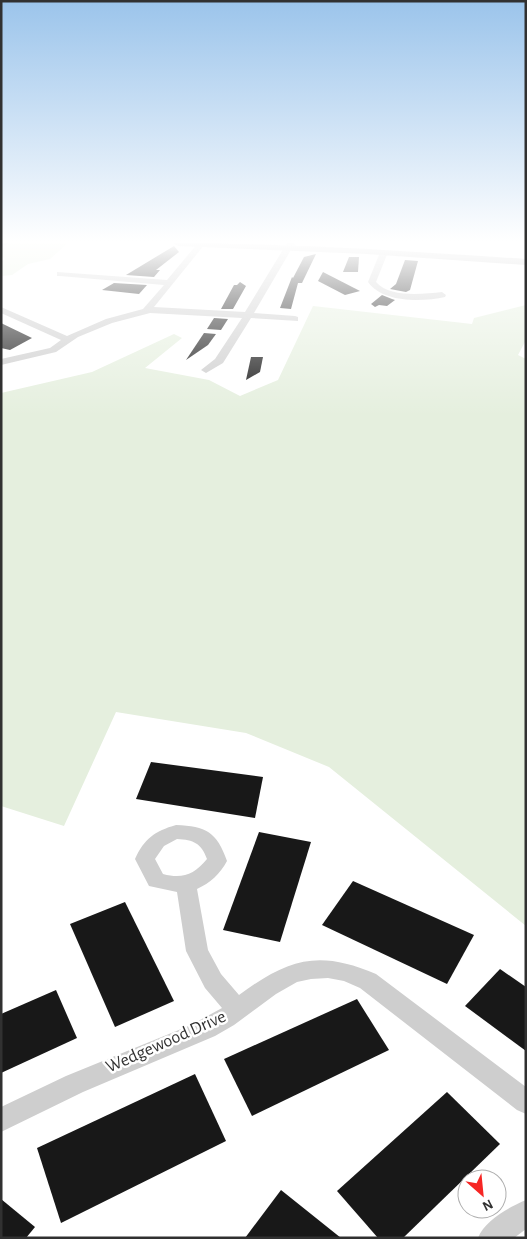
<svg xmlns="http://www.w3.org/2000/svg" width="527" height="1239" font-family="'Alegreya Sans',sans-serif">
	<rect width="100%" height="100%" fill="#fff"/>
	<!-- green -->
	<g fill="#e5efde">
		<polygon points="1,243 68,243 50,259 28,264 12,275 1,276 1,262 5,259 1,255"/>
		<polygon points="526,305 526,340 518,355 526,359 526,926 329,767 246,733 116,712 64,826 1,806 1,393 92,372 174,334 182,338 145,368 209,380 240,396 278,380 313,306 472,324 474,318"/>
	</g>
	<!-- building -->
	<g fill="#181818">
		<polygon points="174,246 179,252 156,270 160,270 154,277 126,275"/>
		<polygon points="316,254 302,283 298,283 291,309 280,308 292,277 293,278 304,257"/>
		<polygon points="349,257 359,257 358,272 343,272"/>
		<polygon points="405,260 418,261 410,290 406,292 390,289 396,284"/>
		<polygon points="323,272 360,291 345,295 318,281"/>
		<polygon points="240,282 246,286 233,309 221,309 234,285 237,285"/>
		<polygon points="114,283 147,285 139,294 102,290"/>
		<polygon points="382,295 392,299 395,300 387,306 379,305 375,307 371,304"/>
		<polygon points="214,318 228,319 221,330 207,329"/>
		<polygon points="1,323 32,338 10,350 1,348"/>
		<polygon points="204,333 216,334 208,345 186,360"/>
		<polygon points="251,357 263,357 260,372 246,380"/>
		<polygon points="151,762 263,777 255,818 136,799"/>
		<polygon points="259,832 311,842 280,942 223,930"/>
		<polygon points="353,881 474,935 447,984 322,925"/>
		<polygon points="125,902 174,1001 115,1027 70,924"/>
		<polygon points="500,969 526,987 526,1051 465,1006"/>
		<polygon points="56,990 77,1038 1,1073 1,1014"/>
		<polygon points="357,999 389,1050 252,1116 224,1059"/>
		<polygon points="195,1074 226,1141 61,1223 37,1148"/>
		<polygon points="447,1092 500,1144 403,1238 378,1238 337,1191"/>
		<polygon points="281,1190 341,1238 245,1238"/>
		<polygon points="1,1199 35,1227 26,1238 1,1238"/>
	</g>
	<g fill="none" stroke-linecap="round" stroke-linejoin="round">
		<!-- street -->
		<g fill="#cecece" fill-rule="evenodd">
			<polygon points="198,243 205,244 154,307 245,312 287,243 295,243 254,313 295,316 298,317 298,321 251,318 223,363 206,373 201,370 215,359 242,318 150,313 112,323 78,337 56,352 1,365 1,359 50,348 61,340 1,313 1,307 67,336 106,319 143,309 164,285 60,276 57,276 57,272 167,280"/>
			<path d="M381 250 388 252 376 282C390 298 423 294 442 292L446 295 445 297C422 302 383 303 368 282Z"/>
			<path d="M176 825C206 826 217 832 227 861 220 874 210 883 197 889L208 950 221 974 239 995C288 959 318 949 376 974L526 1087V1114L517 1110 360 988 344 981 328 978 311 979 297 982 276 994 234 1025 215 1036 83 1092 1 1132V1107L66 1076 191 1025 222 1008 205 988 186 951 177 892 149 886 135 859C144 839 155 831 176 825ZM177 839C194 840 201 843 207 859 194 875 182 879 163 874L155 859 164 846Z"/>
			<path d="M526 1200V1229L514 1238H478C484 1221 509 1207 526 1200Z"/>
		</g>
		<!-- secondary -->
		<g fill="#bbb" fill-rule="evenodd">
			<polygon points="1,243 9,243 1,247"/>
			<path d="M173 243C291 243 408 251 526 259V265L367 254 178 246Z"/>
		</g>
	</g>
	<!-- sky -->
	<linearGradient id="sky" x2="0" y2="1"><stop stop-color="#9bc4eb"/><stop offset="0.58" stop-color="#fff"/><stop offset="1" stop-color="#fff" stop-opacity="0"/></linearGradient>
	<rect width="527" height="416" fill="url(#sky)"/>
	<g text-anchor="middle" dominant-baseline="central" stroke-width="5" stroke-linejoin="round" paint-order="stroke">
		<!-- near-street labels -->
		<g font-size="18" fill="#313131" stroke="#fff">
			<text transform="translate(166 1042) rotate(-24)">Wedgewood Drive</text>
		</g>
	</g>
	<!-- border -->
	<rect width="527" height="1239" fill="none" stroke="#313131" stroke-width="5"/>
	<!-- north arrow -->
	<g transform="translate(482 1194) rotate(153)"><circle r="24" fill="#ffffff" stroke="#adadad"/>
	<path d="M0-4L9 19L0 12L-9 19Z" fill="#f62624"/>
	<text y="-8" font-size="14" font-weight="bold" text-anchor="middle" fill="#313131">N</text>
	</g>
</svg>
